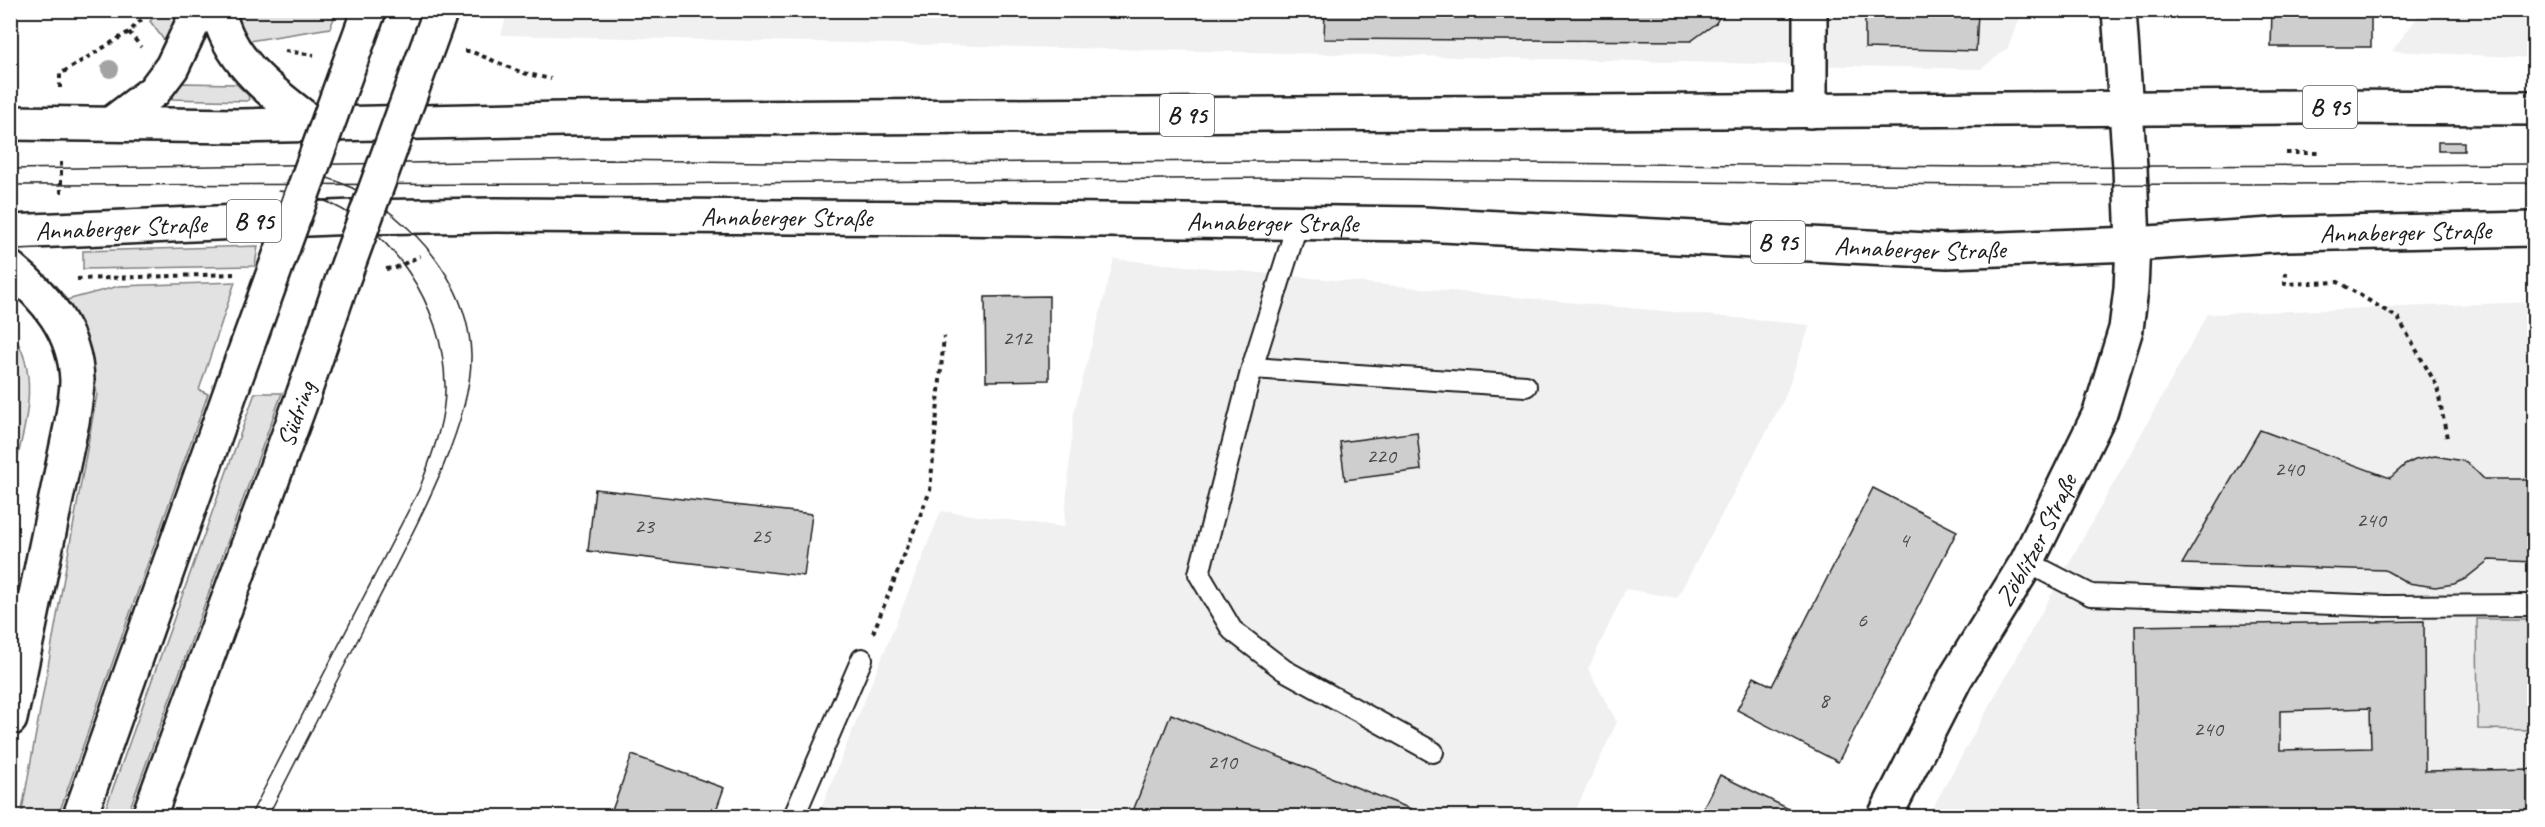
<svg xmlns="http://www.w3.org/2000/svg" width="2545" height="827" font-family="Caveat,sans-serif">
	<rect width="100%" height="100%" fill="#fff"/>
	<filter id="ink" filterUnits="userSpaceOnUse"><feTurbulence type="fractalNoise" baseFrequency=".0167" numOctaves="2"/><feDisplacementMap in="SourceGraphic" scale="12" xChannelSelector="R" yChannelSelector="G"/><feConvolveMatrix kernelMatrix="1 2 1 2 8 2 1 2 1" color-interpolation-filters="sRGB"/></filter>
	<g filter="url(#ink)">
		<!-- built -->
		<g fill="#f0f0f0">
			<polygon points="508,10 2023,11 2007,49 1981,69 501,35"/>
			<polygon points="2422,11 2534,11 2534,58 2392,51"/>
			<polygon points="1114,259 1810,325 1784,399 1677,598 1626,589 1588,669 1617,722 1573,816 818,816 941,511 1064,527 1074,412"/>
			<polygon points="2534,302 2534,816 1928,816 2208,314"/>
		</g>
		<!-- green -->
		<g fill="#e2e2e2" stroke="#7f7f7f" stroke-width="1.5">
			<polygon points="160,11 182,11 166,43 150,21"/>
			<polygon points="218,11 337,11 330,28 249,41 236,51"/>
			<polygon points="182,83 236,84 248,95 249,99 247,101 170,99"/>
			<polygon points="258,246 255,266 83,269 83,251"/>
			<path d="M235 282 199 390 208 394 58 816H21L97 394C91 355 82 335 63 301L119 286Z"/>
			<path d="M11 332C45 376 21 437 11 486Z"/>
			<polygon points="255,393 282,393 127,816 103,816"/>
			<polygon points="2477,619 2534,619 2534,730 2478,729"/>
		</g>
		<!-- building -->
		<g fill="#cecece" stroke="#1c1c1c" stroke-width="1.5" fill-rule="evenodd">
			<polygon points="1325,10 1723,10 1716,23 1691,41 1324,39"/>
			<polygon points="1865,10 1978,12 1976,51 1865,48"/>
			<polygon points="2272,10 2371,10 2371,47 2271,47"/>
			<rect x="2438" y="142" width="26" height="9"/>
			<polygon points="1049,296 1049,380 986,381 985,297"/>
			<polygon points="2260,430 2390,478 2405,465 2415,460 2435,456 2463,461 2471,466 2484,479 2534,479 2534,562 2489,560 2465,579 2454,584 2435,587 2408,583 2385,570 2182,564"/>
			<polygon points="1417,432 1421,470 1345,480 1340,442"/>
			<polygon points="1873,488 1957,531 1838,762 1737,710 1754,677 1772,686"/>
			<polygon points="595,489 812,514 804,576 588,551"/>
			<path d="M2424 621 2425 771 2534 769V816H2138L2135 626ZM2370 708 2371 748 2280 750V711Z"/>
			<polygon points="1171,714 1429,816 1148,816 1133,811"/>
			<polygon points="632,755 724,788 714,816 610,816"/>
			<polygon points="1720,775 1803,816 1699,816"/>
			<polygon points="820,808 859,816 818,816"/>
		</g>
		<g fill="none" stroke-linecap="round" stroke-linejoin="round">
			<defs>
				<g id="lane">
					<polyline points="1298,222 1252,368 1199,574 1232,630 1284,670 1433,752"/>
					<polyline points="1252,368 1526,386"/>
					<polyline points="2027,562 2091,595 2386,606 2534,605"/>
					<polyline points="794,816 862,659"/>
				</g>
				<g id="street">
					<polyline points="1810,111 1810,10"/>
					<path id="s1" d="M1885 816 1956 677 2027 562 2100 413 2126 329 2131 289 2133 244"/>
				</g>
				<g id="primary">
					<path d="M218 10C229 63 273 93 313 124"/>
					<polyline points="2119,10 2130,167 2133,244"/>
					<polyline points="10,123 241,126 563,119 2304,107 2534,108"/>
					<polyline points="112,123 154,91 172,67 199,10"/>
					<path id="s2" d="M10 232 353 217 497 215 951 218 1423 224 1947 251 2133 244 2287 234 2534 229"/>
					<path d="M10 268C46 297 75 331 77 380 77 393 74 408 72 422L10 719"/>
					<polyline points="80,816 233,385"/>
					<polyline points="149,816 304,393"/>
				</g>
			</defs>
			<!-- lane casing -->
			<use href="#lane" stroke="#1c1c1c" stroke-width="24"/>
			<!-- street casing -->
			<use href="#street" stroke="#1c1c1c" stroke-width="38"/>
			<!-- primary casing -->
			<use href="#primary" stroke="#1c1c1c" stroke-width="38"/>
			<!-- path -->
			<g stroke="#1c1c1c" stroke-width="4" stroke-dasharray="4.5 4.5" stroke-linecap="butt">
				<polyline points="129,32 141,47"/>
				<polyline points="285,51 314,55"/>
				<polyline points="465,51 470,51 523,73 551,79"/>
				<polyline points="60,88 60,74 129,32 151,10"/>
				<polyline points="2286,153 2318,153"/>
				<polyline points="61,162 61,193"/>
				<polyline points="386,269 395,268 420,256"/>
				<polyline points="2286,272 2285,284 2338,282 2398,318 2437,386 2447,438"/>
				<polyline points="77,279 234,274"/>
				<polyline points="873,633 930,491 944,336"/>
			</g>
			<!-- lane -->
			<use href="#lane" stroke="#fff" stroke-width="20"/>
			<!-- street -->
			<use href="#street" stroke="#fff" stroke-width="33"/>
			<!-- primary -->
			<use href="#primary" stroke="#fff" stroke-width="33"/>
			<!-- tram -->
			<g stroke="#1c1c1c" stroke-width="1.5">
				<polyline points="10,169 605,160 861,163 1275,161 1980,167 2534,164"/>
				<polyline points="10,185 631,184 1272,178 1980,185 2534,183"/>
				<path d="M250 816 419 490C431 457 446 421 445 385 444 306 391 224 315 197 304 193 291 193 279 191"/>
				<path d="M268 816C304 746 339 676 375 606 408 541 473 427 471 354 469 304 443 261 408 228 376 198 336 174 292 171"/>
			</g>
			<defs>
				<g id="primary-bridge">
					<polyline points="233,385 369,10"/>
					<polyline points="304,393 340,287 441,10"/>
				</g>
			</defs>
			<!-- primary-bridge casing -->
			<use href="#primary-bridge" stroke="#1c1c1c" stroke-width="38" stroke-linecap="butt"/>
			<!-- primary-bridge -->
			<use href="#primary-bridge" stroke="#fff" stroke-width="33"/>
		</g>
		<!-- trees -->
		<circle fill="#a3a3a3" cx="110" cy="69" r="9"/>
	</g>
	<g text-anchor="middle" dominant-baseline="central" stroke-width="5" stroke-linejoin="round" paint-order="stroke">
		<!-- number labels -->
		<g font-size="22" fill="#484848">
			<text x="1017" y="338">212</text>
			<text x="1381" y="456">220</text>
			<text x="2289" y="469">240</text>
			<text x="2371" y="520">240</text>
			<text x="644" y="526">23</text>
			<text x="761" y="536">25</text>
			<text x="1904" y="540">4</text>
			<text x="1862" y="620">6</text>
			<text x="1824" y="700">8</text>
			<text x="2208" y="729">240</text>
			<text x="1222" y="762">210</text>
		</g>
		<!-- shield labels -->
		<g fill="#fff" stroke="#606060" stroke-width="1.5">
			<rect x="2303" y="86" width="54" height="42" rx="4.5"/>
			<rect x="1160" y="94" width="54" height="42" rx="4.5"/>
			<rect x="227" y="200" width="54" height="42" rx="4.5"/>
			<rect x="1751" y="221" width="54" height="42" rx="4.5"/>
		</g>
		<g font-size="24" font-weight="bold" fill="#1c1c1c">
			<text x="2330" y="107">B 95</text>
			<text x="1187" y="115">B 95</text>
			<text x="254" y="221">B 95</text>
			<text x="1778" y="242">B 95</text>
		</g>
		<!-- street labels -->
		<g font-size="26" fill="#1c1c1c" stroke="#fff">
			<text stroke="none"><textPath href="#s2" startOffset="777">Annaberger Straße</textPath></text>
			<text stroke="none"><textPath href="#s2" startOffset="1263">Annaberger Straße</textPath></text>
			<text stroke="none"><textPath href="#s2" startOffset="111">Annaberger Straße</textPath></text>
			<text stroke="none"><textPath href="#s2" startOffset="2397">Annaberger Straße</textPath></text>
			<text stroke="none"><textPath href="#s2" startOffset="1911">Annaberger Straße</textPath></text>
			<text transform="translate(296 414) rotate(-70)">Südring</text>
			<text stroke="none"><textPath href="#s1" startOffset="315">Zöblitzer Straße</textPath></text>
		</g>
	</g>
	<!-- margin -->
	<rect width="2545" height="827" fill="none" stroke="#fff" stroke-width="36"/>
	<rect x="18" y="18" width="2509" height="791" fill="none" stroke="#1c1c1c" stroke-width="2" filter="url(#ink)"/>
</svg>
